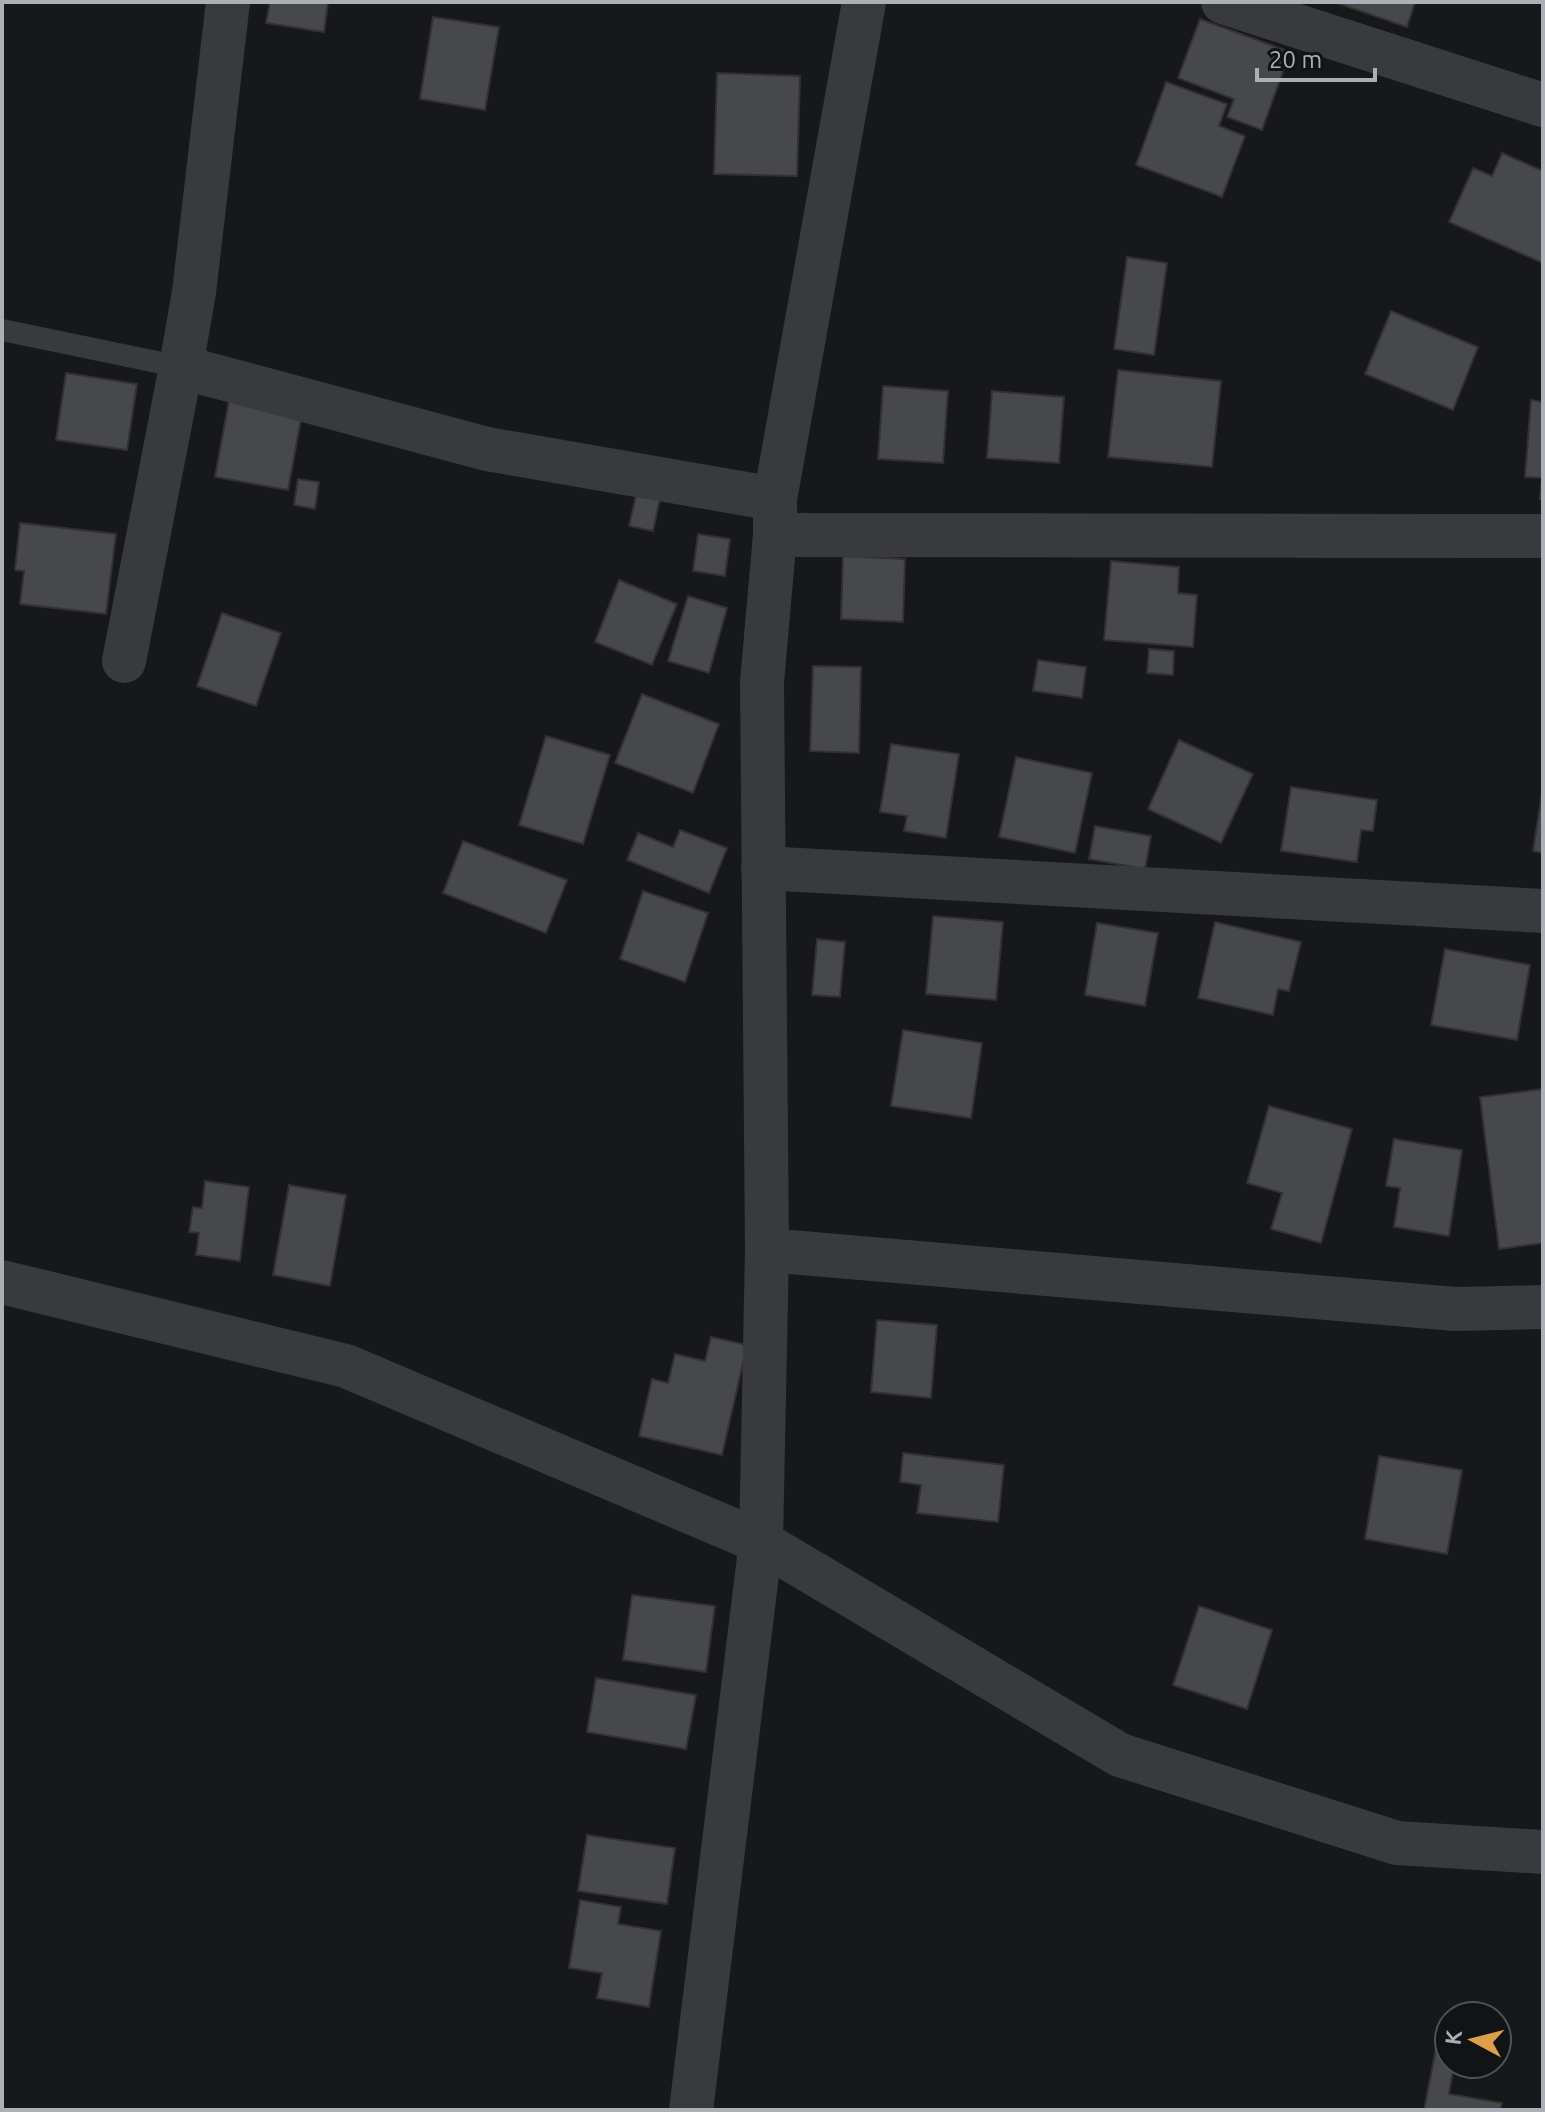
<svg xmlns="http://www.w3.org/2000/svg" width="1545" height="2112" font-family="Ubuntu,sans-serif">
	<rect width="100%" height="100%" fill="#171819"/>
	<!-- building -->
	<g fill="#46484b" stroke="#323235" stroke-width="2">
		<polygon points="270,2 328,2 324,32 266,23"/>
		<polygon points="1334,2 1415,2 1407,27"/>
		<polygon points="433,17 499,27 485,110 420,99"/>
		<polygon points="1200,19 1290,52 1262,130 1227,117 1234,99 1178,78"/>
		<polygon points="717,73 800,76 797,176 714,174"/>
		<polygon points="1166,82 1227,104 1219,126 1245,136 1222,197 1136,165"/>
		<polygon points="1502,153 1543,171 1543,263 1449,222 1473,168 1492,176"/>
		<polygon points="1127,257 1167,263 1154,355 1114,349"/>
		<polygon points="1391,311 1478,347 1453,410 1365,374"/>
		<polygon points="1118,370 1221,381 1212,467 1108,457"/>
		<polygon points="66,373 137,384 127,450 56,440"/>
		<polygon points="883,386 948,391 943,463 878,459"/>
		<polygon points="992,391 1064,397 1059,463 987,458"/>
		<polygon points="229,400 302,414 288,490 215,477"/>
		<polygon points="1531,400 1543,402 1543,500 1540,499 1542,478 1525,477"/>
		<polygon points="298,479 319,482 315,509 294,505"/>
		<polygon points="639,483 662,489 653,531 629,526"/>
		<polygon points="20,523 116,534 106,614 20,604 24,571 15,570"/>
		<polygon points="698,534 730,539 725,576 693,571"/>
		<polygon points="843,556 905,559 903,622 841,619"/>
		<polygon points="1111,561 1179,567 1178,593 1197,595 1193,647 1104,640"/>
		<polygon points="619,580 677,604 652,665 595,642"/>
		<polygon points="688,596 727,608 709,673 668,661"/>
		<polygon points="222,613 281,633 256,706 197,686"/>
		<polygon points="1149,649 1174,651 1173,675 1147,673"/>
		<polygon points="1038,660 1086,667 1082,698 1033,691"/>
		<polygon points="813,666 861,667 859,753 810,751"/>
		<polygon points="642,694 719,724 693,793 615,763"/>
		<polygon points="546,736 610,755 583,844 519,825"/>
		<polygon points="1179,740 1253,774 1221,843 1148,809"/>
		<polygon points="891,744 959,754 946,838 904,831 907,816 880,812"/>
		<polygon points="1016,757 1092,773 1075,853 999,837"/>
		<polygon points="1291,787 1377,800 1373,831 1361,830 1357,862 1281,851"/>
		<polygon points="1543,787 1543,853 1533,851"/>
		<polygon points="1095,826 1151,836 1145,869 1089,859"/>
		<polygon points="680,830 727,848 709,893 627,860 638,833 673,847"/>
		<polygon points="463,841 567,880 546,933 443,893"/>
		<polygon points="643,891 708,913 685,982 620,959"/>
		<polygon points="933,916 1003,922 996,1000 926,994"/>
		<polygon points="1215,922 1301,942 1289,991 1278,989 1273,1015 1198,998"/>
		<polygon points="1097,923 1158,933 1145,1006 1085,995"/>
		<polygon points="817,939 845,942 840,997 812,995"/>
		<polygon points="1445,949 1530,965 1517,1040 1431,1025"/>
		<polygon points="903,1030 982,1043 971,1118 891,1106"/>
		<polygon points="1543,1089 1543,1243 1499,1249 1480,1097"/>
		<polygon points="1269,1106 1352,1129 1321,1243 1271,1229 1282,1193 1247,1183"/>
		<polygon points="1394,1139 1462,1150 1449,1236 1394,1227 1400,1188 1386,1186"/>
		<polygon points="205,1181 249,1187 240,1261 196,1255 199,1233 189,1232 193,1207 202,1208"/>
		<polygon points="289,1185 346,1195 330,1286 273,1275"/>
		<polygon points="877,1320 937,1325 931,1398 871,1392"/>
		<polygon points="711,1337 747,1345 722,1455 639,1436 652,1379 668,1383 675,1354 705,1361"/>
		<polygon points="903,1453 1004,1465 998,1522 917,1513 921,1485 900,1482"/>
		<polygon points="1379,1456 1462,1470 1447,1554 1365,1539"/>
		<polygon points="632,1595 715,1606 706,1672 623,1660"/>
		<polygon points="1199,1606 1272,1630 1247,1709 1173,1685"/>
		<polygon points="596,1678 696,1695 686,1749 587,1732"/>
		<polygon points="587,1835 675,1848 667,1904 578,1891"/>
		<polygon points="580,1900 621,1907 618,1924 661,1931 649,2007 597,1998 602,1973 569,1968"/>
		<polygon points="1441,2023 1449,2024 1449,2064 1454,2064 1449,2094 1502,2103 1500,2110 1424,2110"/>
	</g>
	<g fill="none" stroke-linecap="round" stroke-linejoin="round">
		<!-- service -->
		<polyline stroke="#393a3e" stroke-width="22" points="2,330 181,367"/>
		<!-- minor -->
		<g stroke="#393a3e" stroke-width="44">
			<polyline points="228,2 194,292 181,367 487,449 775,499"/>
			<polyline points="1223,2 1543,105"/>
			<polyline points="775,535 1543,536"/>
			<polyline points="124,661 181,367"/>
			<polyline points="763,868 1543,911"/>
			<polyline points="767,1250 1455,1309 1543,1307"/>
			<polyline points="2,1282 346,1366 761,1542 1120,1755 1397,1843 1543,1852"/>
			<polyline points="691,2110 761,1542 767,1250 762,682 775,535 775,499 864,2"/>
		</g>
	</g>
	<!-- border -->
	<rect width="1545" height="2112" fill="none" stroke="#abb0b7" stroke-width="8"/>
	<!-- north arrow -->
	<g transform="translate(1473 2040) rotate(277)"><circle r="38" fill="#121314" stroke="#4f5255" stroke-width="2"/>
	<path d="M0-6L14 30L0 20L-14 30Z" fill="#de9f4a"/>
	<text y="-12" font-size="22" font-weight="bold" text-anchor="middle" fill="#abb0b7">K</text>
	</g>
	<!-- scale -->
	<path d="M1257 68v12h118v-12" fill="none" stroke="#abb0b7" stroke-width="4"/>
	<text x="1269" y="68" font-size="24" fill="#abb0b7" stroke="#121314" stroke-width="6" paint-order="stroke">20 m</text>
</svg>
